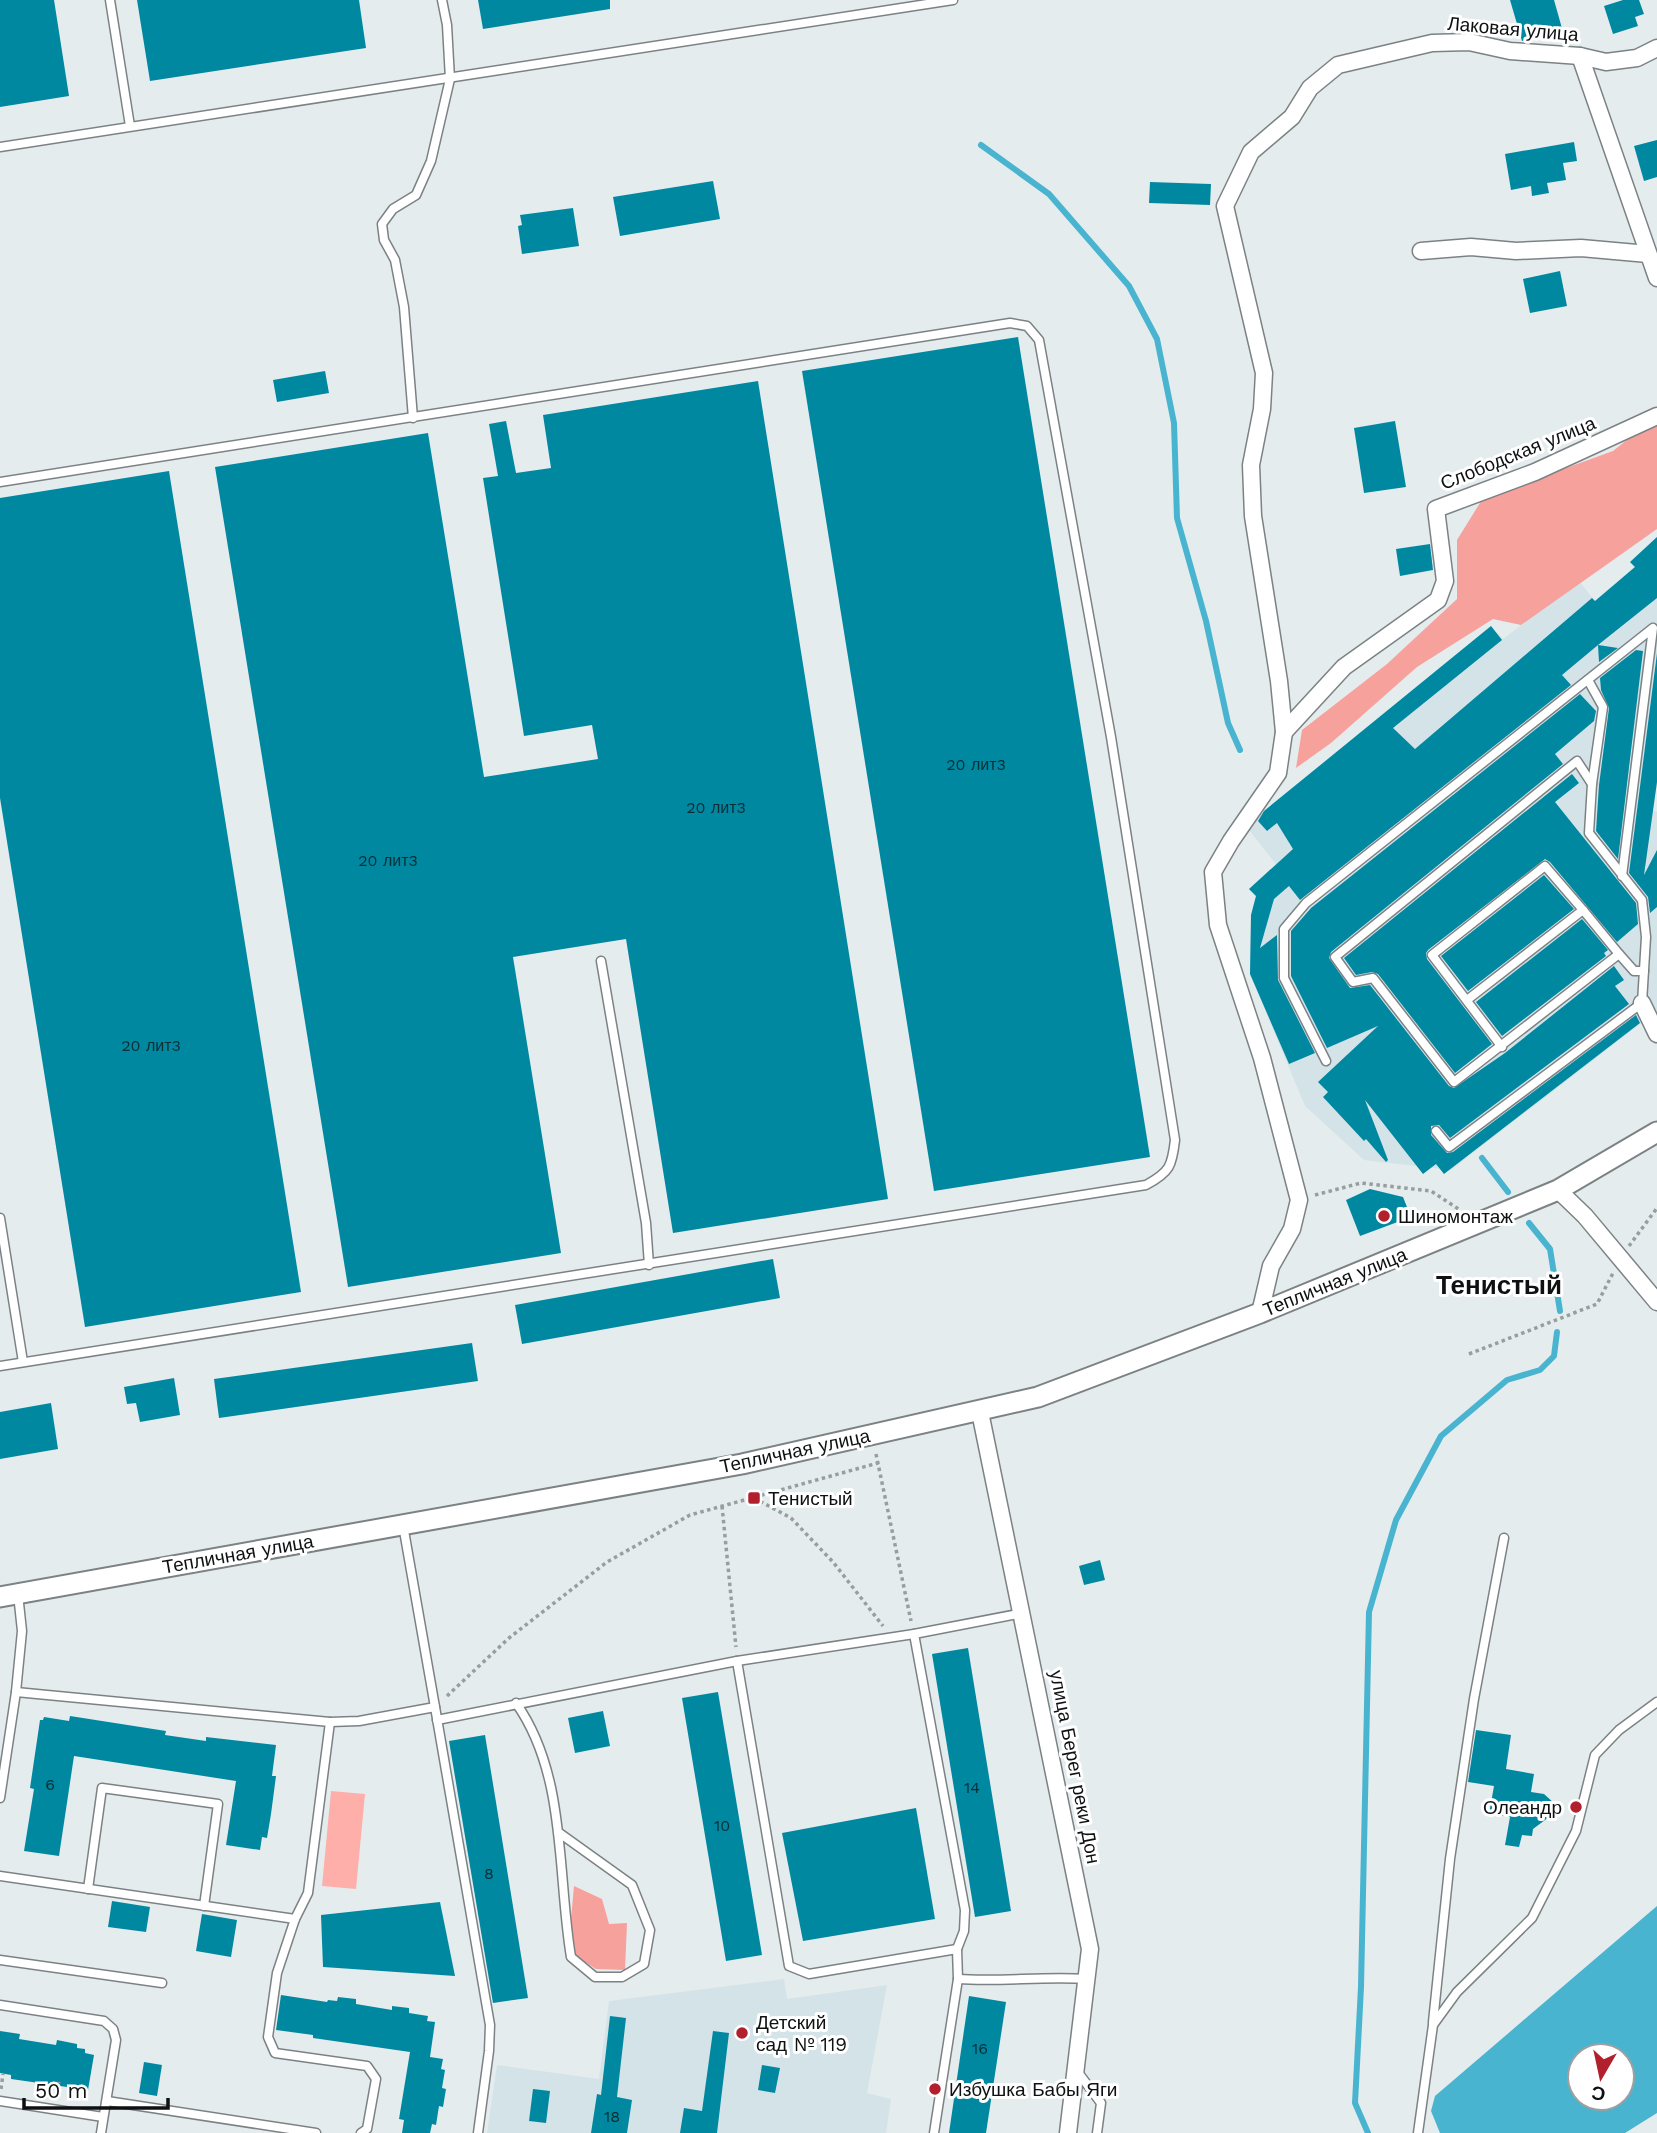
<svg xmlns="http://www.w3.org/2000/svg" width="1657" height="2133" font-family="'Work Sans',sans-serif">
	<rect width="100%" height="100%" fill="#e5ecee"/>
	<!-- built -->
	<g fill="#d3e3e8">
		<polygon points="1657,537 1657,782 1653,810 1657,812 1657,1011 1451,1170 1364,1160 1305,1106 1250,974 1251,915 1256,896 1249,889 1276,864 1246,826 1491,626 1503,639 1579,581 1595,601 1634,567 1630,562"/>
		<polygon points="784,1979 787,1999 887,1985 867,2093 891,2099 886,2133 487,2133 497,2065 599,2079 609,2001"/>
	</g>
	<!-- green -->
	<polygon fill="#ffafaa" points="331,1791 365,1794 356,1889 322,1886"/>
	<!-- forest -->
	<g fill="#f7a19c">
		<polygon points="1657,416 1657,529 1521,625 1493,619 1417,667 1331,743 1296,768 1302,730 1387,664 1457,599 1457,540 1483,498 1613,451"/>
		<polygon points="574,1886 602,1899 609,1924 627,1923 625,1970 596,1969 574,1955 571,1919"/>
	</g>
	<!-- water -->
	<path fill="#49b4cf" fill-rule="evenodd" d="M1657 1906V2113L1625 2133H1440L1431 2111 1435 2096ZM1580 2056H1622V2098H1580Z"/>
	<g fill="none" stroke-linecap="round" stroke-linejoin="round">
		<!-- stream -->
		<g stroke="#49b4cf" stroke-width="6">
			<polyline points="981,145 1049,194 1129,286 1157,339 1174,423 1177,518 1206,621 1228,723 1240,750"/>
			<polyline points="1482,1158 1508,1192"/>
			<polyline points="1529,1223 1550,1249 1560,1311"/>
			<polyline points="1368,2133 1355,2103 1361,1987 1369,1612 1396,1520 1441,1436 1507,1380 1540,1370 1554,1356 1557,1332"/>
		</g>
	</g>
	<!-- building -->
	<g fill="#0088a1">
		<polygon points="0,0 54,0 69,96 0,107"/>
		<polygon points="137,0 359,0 366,48 150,81"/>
		<polygon points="478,0 610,0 610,9 483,29"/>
		<polygon points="1510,0 1554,0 1563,32 1522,41"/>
		<polygon points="1623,0 1639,0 1644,14 1635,17 1638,26 1613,34 1604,6"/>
		<polygon points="1657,140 1657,177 1644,181 1634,146"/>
		<polygon points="1574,142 1577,161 1563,163 1566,180 1547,183 1549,193 1532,196 1531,186 1511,190 1505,154"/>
		<polygon points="713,181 720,219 620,236 613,197"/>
		<polygon points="1150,182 1211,184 1210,205 1149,203"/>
		<polygon points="573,208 579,246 522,254 518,226 522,225 520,215"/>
		<polygon points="1560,271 1567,306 1530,313 1523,279"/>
		<polygon points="1018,337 1150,1157 934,1191 802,371"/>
		<polygon points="325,371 329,393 277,402 273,380"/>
		<polygon points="758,381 888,1199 673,1233 626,939 513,957 561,1253 348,1287 215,467 428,433 484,777 598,759 592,725 524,736 483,478 498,476 489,424 506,421 516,473 551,468 543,415"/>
		<polygon points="1395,421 1406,487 1364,493 1354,428"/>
		<polygon points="169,471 301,1292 85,1327 0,798 0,498"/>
		<polygon points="1657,537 1657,598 1598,645 1618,648 1599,662 1598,645 1562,675 1571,685 1300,900 1289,886 1274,899 1260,948 1277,935 1278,980 1315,1053 1289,1064 1250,974 1251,915 1256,896 1249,889 1293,849 1277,823 1267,831 1258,821 1264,811 1491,626 1502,640 1393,728 1415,749 1592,598 1595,601 1635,567 1630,562"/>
		<polygon points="1430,544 1433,570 1400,576 1396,549"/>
		<polygon points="1636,650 1643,651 1618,859 1596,831 1599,785 1609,708 1601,690 1600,678"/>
		<polygon points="1657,653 1657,782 1644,875 1657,850 1657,907 1650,913 1648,897 1629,873"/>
		<polygon points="1580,694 1596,711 1594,721 1555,754 1563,764 1331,952 1329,958 1350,988 1370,985 1449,1086 1454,1088 1505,1053 1614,966 1624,980 1615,986 1629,1004 1450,1138 1439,1125 1431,1126 1431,1135 1447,1153 1453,1152 1636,1015 1640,1023 1444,1174 1436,1164 1423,1174 1365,1100 1388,1160 1386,1162 1366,1139 1364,1141 1323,1097 1328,1092 1318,1082 1378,1026 1327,1048 1291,976 1291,931 1311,908"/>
		<polygon points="1572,774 1579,783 1555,802 1636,903 1638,924 1617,942 1550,862 1545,859 1428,950 1426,953 1427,959 1492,1044 1455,1073 1378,974 1372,972 1356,975 1344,958"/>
		<polygon points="1544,875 1574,909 1468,991 1441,956"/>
		<polygon points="1582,919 1608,950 1604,953 1606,956 1502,1036 1476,1002"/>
		<polygon points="1370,1189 1403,1197 1411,1217 1360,1236 1346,1200"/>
		<polygon points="773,1259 780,1298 522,1344 515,1305"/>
		<polygon points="472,1343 478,1381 219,1418 214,1379"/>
		<polygon points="174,1378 180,1415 140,1422 136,1403 127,1404 124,1387"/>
		<polygon points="51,1403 58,1449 0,1459 0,1412"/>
		<polygon points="1100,1560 1105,1580 1084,1585 1079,1566"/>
		<polygon points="968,1648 1011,1911 975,1917 932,1654"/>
		<polygon points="718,1692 762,1955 726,1961 682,1698"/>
		<polygon points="603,1711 610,1746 575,1753 568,1718"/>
		<polygon points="70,1716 166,1731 165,1735 206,1741 206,1737 276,1745 272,1776 276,1776 271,1814 267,1838 262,1837 260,1850 226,1845 236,1781 74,1756 59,1856 24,1851 34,1789 30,1788 40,1720 43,1720 44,1717 69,1721"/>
		<polygon points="1476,1730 1511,1735 1506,1769 1534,1774 1531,1792 1544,1794 1555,1804 1553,1814 1533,1829 1532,1836 1522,1835 1519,1847 1505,1845 1510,1817 1489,1814 1494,1786 1468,1782"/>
		<polygon points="485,1735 528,1998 493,2003 449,1741"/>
		<polygon points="916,1808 935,1919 803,1941 782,1833"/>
		<polygon points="112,1901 150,1907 146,1932 108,1927"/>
		<polygon points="440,1902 455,1976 323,1967 321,1915"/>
		<polygon points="202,1914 237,1920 231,1957 196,1951"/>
		<polygon points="281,1995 327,2002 328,2000 337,2001 338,1997 356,1999 356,2004 392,2010 392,2006 409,2008 409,2013 428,2016 427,2021 435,2022 430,2057 443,2059 441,2069 445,2070 442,2088 446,2089 443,2107 439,2106 436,2125 432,2124 430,2133 402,2133 404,2120 399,2119 410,2052 313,2038 313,2035 276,2030"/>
		<polygon points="969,1996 1006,2002 986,2133 949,2133"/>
		<polygon points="610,2016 626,2018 617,2097 632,2100 627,2133 591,2133 597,2094 601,2095"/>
		<polygon points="0,2031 20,2034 19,2039 56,2045 57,2040 77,2044 77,2048 85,2049 85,2053 94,2055 88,2090 11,2079 11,2075 0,2073"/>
		<polygon points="713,2031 729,2033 717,2133 680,2133 684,2108 702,2111"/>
		<polygon points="144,2062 162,2065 157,2096 139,2093"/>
		<polygon points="762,2065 780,2068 775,2093 758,2090"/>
		<polygon points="533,2089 550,2091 546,2123 529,2121"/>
	</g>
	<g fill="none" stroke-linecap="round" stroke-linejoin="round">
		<defs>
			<g id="service">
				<polyline points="110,0 130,126"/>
				<polyline points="0,147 953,0"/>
				<polyline points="413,418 404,307 395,260 384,240 382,224 393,209 416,195 431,161 450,79 447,25 442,0"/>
				<path d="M0 482 1010 323 1027 326 1039 340 1111 737 1175 1140C1172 1166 1170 1172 1146 1185L0 1366"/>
				<polyline points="1592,784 1577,761 1335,957 1353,982 1373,978 1454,1082 1619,954 1634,971 1644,971"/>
				<polyline points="1583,910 1619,954"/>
				<polyline points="601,961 646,1223 649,1265"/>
				<polyline points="1467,1000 1583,910 1545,866 1432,955 1502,1047"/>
				<polyline points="1326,1061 1284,978 1284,929 1306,903 1653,628 1622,876"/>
				<polyline points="1436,1131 1449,1147 1642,1003 1646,937 1642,900 1589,833 1592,784 1603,707 1588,680"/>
				<polyline points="0,1218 23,1362"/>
				<polyline points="914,1634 965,1910 964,1931 957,1949 958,1979 934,2133"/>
				<polyline points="737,1661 789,1966 809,1974 957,1949"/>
				<polyline points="16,1692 330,1722 359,1721 435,1707 403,1525"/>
				<path d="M516 1703C567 1775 557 1874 571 1957L595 1977H622L644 1964 650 1930 632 1885 558 1832"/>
				<polyline points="435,1707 490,2025 489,2051 478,2133"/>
				<polyline points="437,1720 737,1661 914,1634 1023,1613"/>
				<polyline points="330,1722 308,1893 295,1919 277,1973 268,2037 275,2053 367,2066 376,2079 367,2129 361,2133"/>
				<polyline points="0,1798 16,1692 22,1631 18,1594"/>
				<polyline points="0,1876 295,1919"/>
				<polyline points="88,1889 102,1788 218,1804 204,1906"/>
				<polyline points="0,1960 162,1983"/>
				<path d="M958 1979C1001 1982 1044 1976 1087 1979"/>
				<polyline points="0,2005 104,2021 113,2029 116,2040 101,2133"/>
				<polyline points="1433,2022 1450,1859 1474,1699 1504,1538"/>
				<polyline points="1077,2071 1101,2103 1097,2133"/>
				<polyline points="0,2101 103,2117"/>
				<polyline points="107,2101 316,2133"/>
				<polyline points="1418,2133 1433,2025 1457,1992 1532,1918 1576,1831 1595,1755 1619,1730 1657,1702"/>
			</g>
			<g id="minor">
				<polyline points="1580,56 1657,278"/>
				<polyline points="1421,251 1471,247 1516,251 1581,248 1648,254"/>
				<polyline points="1284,732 1344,667 1438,600 1445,581 1436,509 1535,472 1657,416"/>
				<polyline points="1642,1003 1657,1034"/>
				<polyline points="1558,1190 1585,1216 1657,1302"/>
				<polyline points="1260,1313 1271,1266 1292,1229 1299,1200 1262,1058 1218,925 1213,872 1231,841 1278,773 1284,732 1279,681 1253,516 1251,465 1262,409 1264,373 1225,206 1251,152 1292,117 1310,88 1338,65 1432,43 1469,42 1510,51 1580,56 1606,62 1637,58 1657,48"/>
				<polyline points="980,1412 1090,1949 1068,2133"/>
			</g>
			<polyline id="tertiary" points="0,1597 742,1464 1038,1397 1260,1313 1558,1190 1657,1132"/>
		</defs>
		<!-- service casing -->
		<use href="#service" stroke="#7c8284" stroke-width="11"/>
		<!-- minor casing -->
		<use href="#minor" stroke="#7c8284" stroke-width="19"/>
		<!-- tertiary casing -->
		<use href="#tertiary" stroke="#7c8284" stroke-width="23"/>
		<!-- path -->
		<g stroke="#989d9e" stroke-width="3.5" stroke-dasharray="3.5 3.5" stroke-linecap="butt">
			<polyline points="1315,1195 1361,1183 1431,1191 1460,1210"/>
			<polyline points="1629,1246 1657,1208"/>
			<polyline points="1469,1354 1597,1304 1613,1273"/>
			<polyline points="876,1454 911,1621"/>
			<polyline points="754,1498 791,1518 833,1562 883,1626"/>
			<polyline points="722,1506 736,1647"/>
			<polyline points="447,1696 509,1638 607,1562 690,1515 878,1463"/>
			<polyline points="1,2089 3,2074"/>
			<polyline points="57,2097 59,2082"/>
		</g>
		<!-- service -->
		<use href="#service" stroke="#fff" stroke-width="8"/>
		<!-- minor -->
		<use href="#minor" stroke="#fff" stroke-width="16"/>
		<!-- tertiary -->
		<use href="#tertiary" stroke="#fff" stroke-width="19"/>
	</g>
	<!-- markers -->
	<g fill="#b2202d" stroke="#fff" stroke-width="2.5">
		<circle cx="1384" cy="1216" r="7"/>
		<rect x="747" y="1491" width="14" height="14" rx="3.5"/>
		<circle cx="1576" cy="1807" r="7"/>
		<circle cx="742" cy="2033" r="7"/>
		<circle cx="935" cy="2089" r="7"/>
	</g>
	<g text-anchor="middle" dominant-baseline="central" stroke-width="6" stroke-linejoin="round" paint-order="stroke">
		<!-- number labels -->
		<g font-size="16" fill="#0a2e35">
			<text x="976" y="764">20 лит3</text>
			<text x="716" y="807">20 лит3</text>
			<text x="388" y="860">20 лит3</text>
			<text x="151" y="1045">20 лит3</text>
			<text x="50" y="1784">6</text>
			<text x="972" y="1787">14</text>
			<text x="722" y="1825">10</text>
			<text x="489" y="1873">8</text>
			<text x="980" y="2048">16</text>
			<text x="612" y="2116">18</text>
		</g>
		<!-- street labels -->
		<g font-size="19" fill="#0e1011" stroke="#fff">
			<text transform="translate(1513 29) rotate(5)">Лаковая улица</text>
			<text transform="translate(1518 453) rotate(-22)">Слободская улица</text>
			<text transform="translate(1335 1282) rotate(-22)">Тепличная улица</text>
			<text transform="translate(795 1451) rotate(-12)">Тепличная улица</text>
			<text transform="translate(238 1554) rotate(-10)">Тепличная улица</text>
			<text transform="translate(1075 1767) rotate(79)">улица Берег реки Дон</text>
		</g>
		<!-- poi labels -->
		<g font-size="19" fill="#0e1011" stroke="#fff" text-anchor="start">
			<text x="1398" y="1216">Шиномонтаж</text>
			<text x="768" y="1498">Тенистый</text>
			<text x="1562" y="1807" text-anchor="end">Олеандр</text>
			<text x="756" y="2022">Детский<tspan x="756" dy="22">сад № 119</tspan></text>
			<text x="949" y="2089">Избушка Бабы Яги</text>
		</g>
		<!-- district labels -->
		<g font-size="26" font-weight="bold" fill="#0e1011" stroke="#fff">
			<text x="1499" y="1285">Тенистый</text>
		</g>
	</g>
	<!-- north arrow -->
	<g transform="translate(1601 2077) rotate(189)"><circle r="33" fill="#ffffff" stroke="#9f9fa0" stroke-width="2"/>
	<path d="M0-5L12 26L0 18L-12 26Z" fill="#b2202d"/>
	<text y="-10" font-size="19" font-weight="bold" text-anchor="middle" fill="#0e1011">С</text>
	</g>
	<!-- scale -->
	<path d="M24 2098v10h144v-10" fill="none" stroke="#0e1011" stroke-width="3.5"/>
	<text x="35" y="2098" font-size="21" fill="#0e1011" stroke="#ffffff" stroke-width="5" paint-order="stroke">50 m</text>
</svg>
